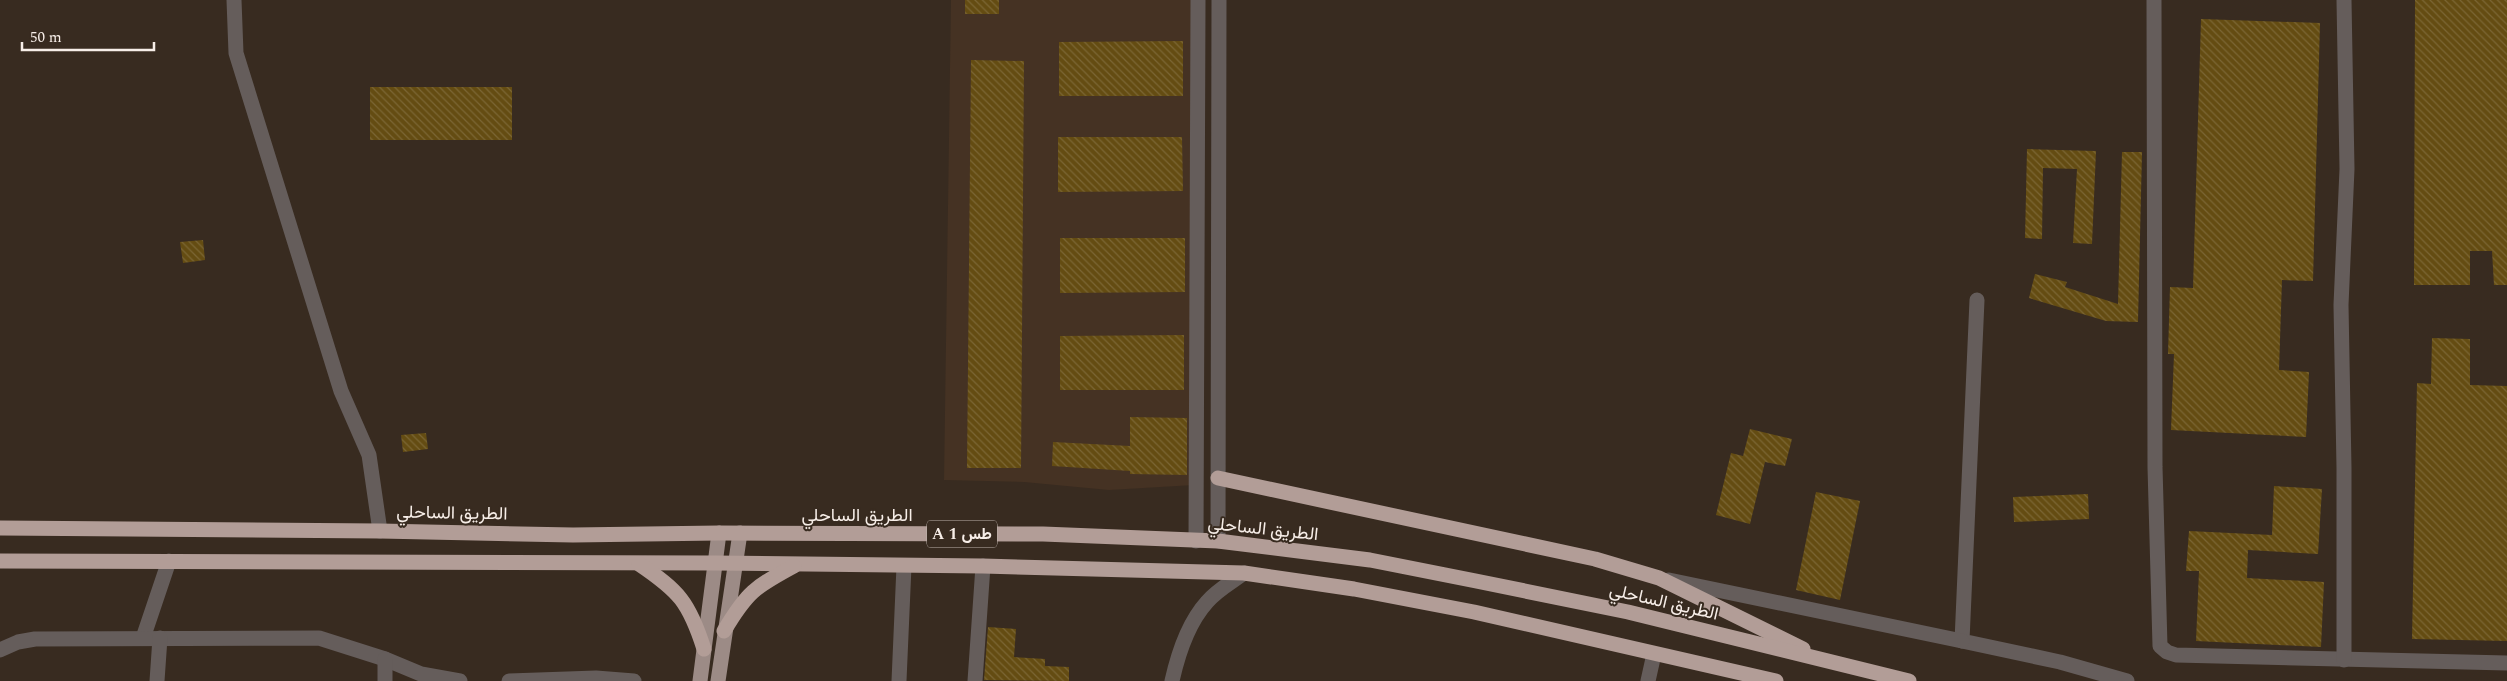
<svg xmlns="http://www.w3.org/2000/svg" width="2507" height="681" font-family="Spectral,Vazirmatn,serif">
	<defs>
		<pattern id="building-back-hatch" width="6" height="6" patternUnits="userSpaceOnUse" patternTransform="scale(1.25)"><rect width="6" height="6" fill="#644c12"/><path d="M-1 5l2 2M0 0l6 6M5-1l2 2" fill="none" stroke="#7b6634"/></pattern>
	</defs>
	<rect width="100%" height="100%" fill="#382b20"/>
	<!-- built -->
	<polygon fill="#453223" points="951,0 1192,0 1194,485 1109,490 1024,482 944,480"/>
	<!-- building -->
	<g fill="url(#building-back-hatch)">
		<rect x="965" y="0" width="34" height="14"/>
		<polygon points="2415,0 2507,0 2507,285 2494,285 2492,251 2470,251 2470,285 2414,285"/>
		<polygon points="2201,19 2320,23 2313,281 2282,280 2279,370 2309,372 2306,437 2171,430 2174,354 2168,354 2170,287 2193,288"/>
		<polygon points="1183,41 1183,96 1059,96 1059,42"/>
		<polygon points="971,60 1024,61 1021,468 967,468"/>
		<rect x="370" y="87" width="142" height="53"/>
		<polygon points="1058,137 1182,137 1183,191 1058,192"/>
		<polygon points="2027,149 2096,151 2092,244 2073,243 2077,169 2043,168 2042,239 2025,238"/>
		<polygon points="2122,152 2142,152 2138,322 2106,321 2029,298 2035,274 2067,282 2065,287 2118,304"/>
		<polygon points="1060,238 1185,238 1185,292 1060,293"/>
		<polygon points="203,240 205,260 183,263 180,242"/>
		<polygon points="1184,335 1184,390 1060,390 1060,336"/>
		<polygon points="2432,338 2470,339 2470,385 2507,386 2507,641 2412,639 2417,383 2431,384"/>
		<polygon points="1130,417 1187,418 1187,475 1130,474 1130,471 1052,466 1053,442 1130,446"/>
		<polygon points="1750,429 1792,439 1785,466 1765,462 1750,524 1716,515 1731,453 1743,456"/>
		<polygon points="426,433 428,449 403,452 401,435"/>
		<polygon points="2274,486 2322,489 2318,554 2248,550 2247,578 2324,582 2321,647 2196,641 2199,571 2186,571 2189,531 2272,535"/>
		<polygon points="1816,492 1860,501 1840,600 1796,590"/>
		<polygon points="2088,494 2089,519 2014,522 2013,497"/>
		<polygon points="988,627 1016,629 1014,657 1045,659 1045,666 1069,667 1069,681 984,680"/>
	</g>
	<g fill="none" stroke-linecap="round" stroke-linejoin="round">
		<!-- minor -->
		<g stroke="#655d5b" stroke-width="15">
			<polyline points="234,0 236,53 341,391 369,455 380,531"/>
			<polyline points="2154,0 2155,467 2160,646 2167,652 2176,655 2507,663"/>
			<polyline points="1977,300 1962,641 2060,662 2127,681"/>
			<polyline points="1196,541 1198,0"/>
			<polyline points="1218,541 1219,0"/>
			<polyline points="1669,580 1962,641"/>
			<polyline points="143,638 169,561"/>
			<polyline points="0,650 18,642 35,639 319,638 385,659 421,674 460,681"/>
			<polyline points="385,659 385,681"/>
			<polyline points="2344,660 2344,468 2341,305 2347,169 2344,0"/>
			<polyline points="157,681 160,638"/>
			<polyline points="509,681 596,678 634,681"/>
			<polyline points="899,681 904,566"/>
			<polyline points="975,681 983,566"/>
			<path d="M1172 681C1178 654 1188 623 1207 602 1217 590 1232 582 1244 573"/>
			<polyline points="1648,681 1654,654"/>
		</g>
		<!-- major -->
		<g stroke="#9c8b86" stroke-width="15">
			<polyline points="700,681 719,533"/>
			<polyline points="718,681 740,533"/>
		</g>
		<!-- highway -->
		<g stroke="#b29d97" stroke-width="15">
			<polyline points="1218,478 1595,559 1659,578 1803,649"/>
			<polyline points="0,528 380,531 573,535 719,533 1043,534 1218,541 1370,560 1476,581 1628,612 1909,681"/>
			<polyline points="0,561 715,563 983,566 1244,573 1354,589 1474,612 1776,681"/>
			<path d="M639 564C679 591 689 602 704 649"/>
			<path d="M724 631C747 592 755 587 794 566"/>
		</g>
	</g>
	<g text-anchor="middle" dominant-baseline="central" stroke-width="4" stroke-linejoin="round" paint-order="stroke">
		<!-- shield labels -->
		<rect fill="#382b20" stroke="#beb4ac" stroke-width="1" x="927" y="520.5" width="70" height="27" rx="4"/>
		<g font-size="16" font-weight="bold" fill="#f7eee8">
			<text x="962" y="534">A 1 طس</text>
		</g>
		<!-- street labels -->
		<g font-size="18" fill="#f7eee8" stroke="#382b20">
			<text transform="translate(452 513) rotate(1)">الطريق الساحلي</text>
			<text x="857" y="515">الطريق الساحلي</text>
			<text transform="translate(1263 529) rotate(6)">الطريق الساحلي</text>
			<text transform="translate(1664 602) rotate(13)">الطريق الساحلي</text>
		</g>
	</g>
	<!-- scale -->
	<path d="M22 42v8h132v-8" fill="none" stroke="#f7eee8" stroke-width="2.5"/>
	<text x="30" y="42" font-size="15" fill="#f7eee8" stroke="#382b20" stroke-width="4" paint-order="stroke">50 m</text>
</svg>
